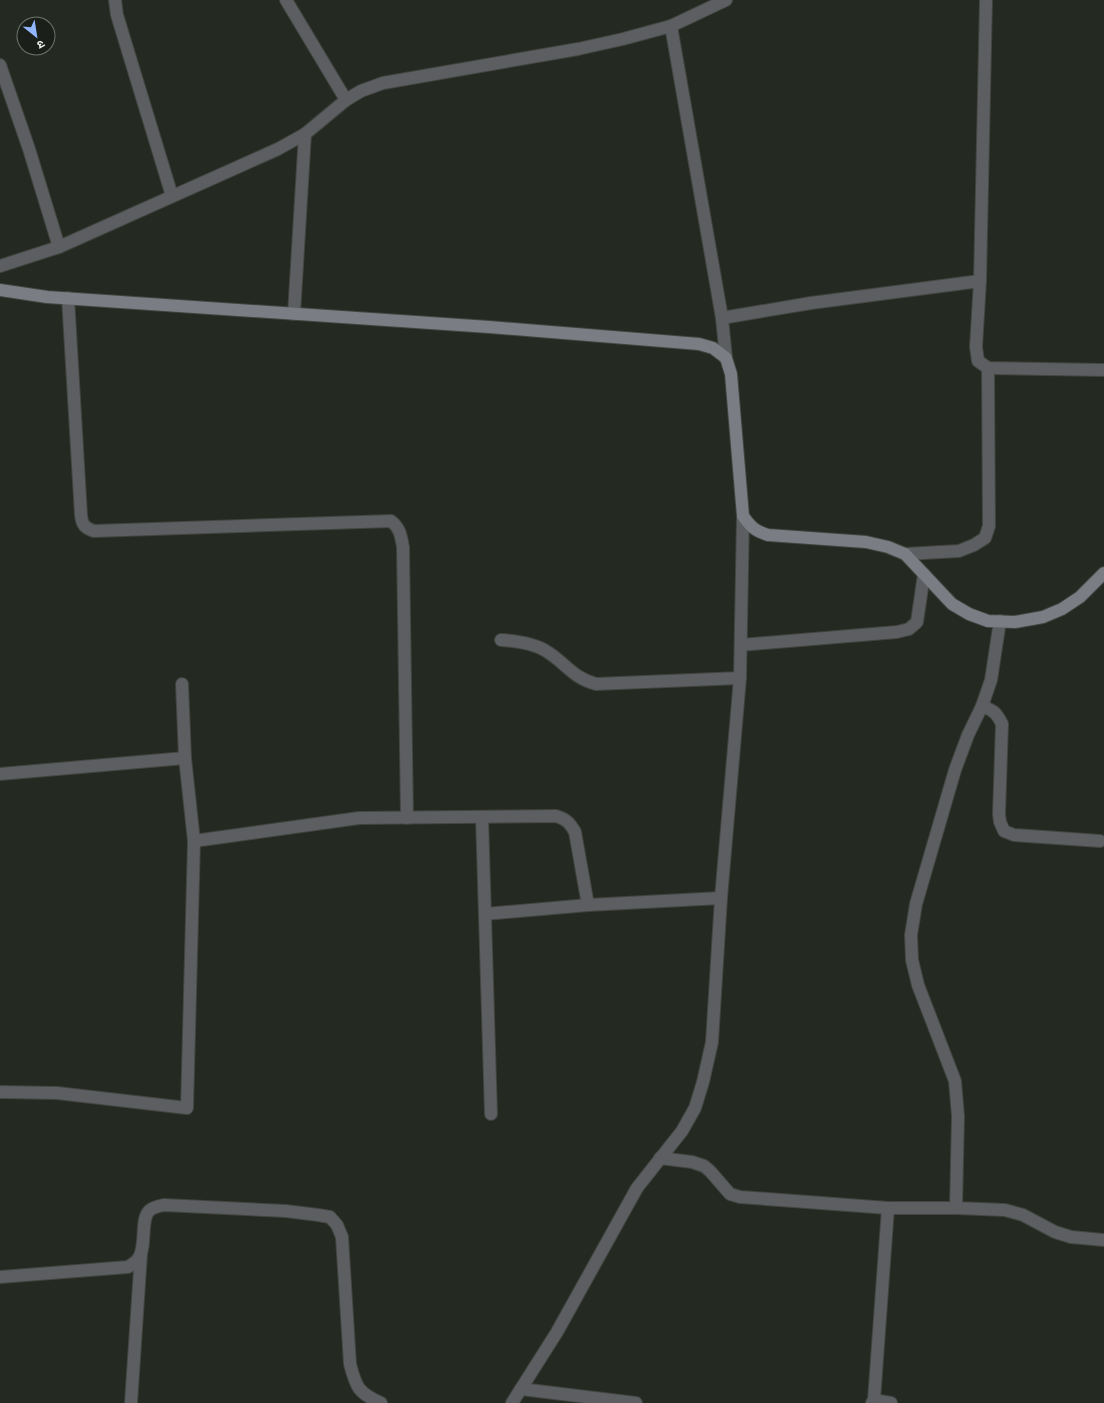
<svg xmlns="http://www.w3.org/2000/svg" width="1104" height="1403" font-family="'Noto Serif','Noto Sans Devanagari',serif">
	<rect width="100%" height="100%" fill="#242922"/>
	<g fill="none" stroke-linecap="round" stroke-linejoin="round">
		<defs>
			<g id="street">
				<polyline points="115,0 117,15 172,196"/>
				<polyline points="286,0 346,100"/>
				<polyline points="986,0 980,281 976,347 978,361 988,368 1104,370"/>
				<polyline points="671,26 722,318 726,358"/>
				<polyline points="0,65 29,149 59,247"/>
				<polyline points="0,266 59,247 278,149 305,134 346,100 361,91 383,83 578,49 623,39 671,26 726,0"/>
				<path d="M68 298 81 515C82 525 85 528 94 531L391 521C400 528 401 536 403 547L407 818"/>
				<polyline points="294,314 305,134"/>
				<polyline points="722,318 811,303 980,281"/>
				<polyline points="905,554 959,551 974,545 985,538 989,526 988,368"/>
				<path d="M501 640C516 641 533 643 546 651 566 663 571 677 596 684L740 678"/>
				<polyline points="741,645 897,632 909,629 917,622 924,574"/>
				<path d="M982 706C994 711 996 712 1002 724L999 814 1000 822 1004 831 1014 835 1100 841"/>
				<polyline points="0,774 185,758"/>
				<polyline points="482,817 491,1114"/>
				<path d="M194 841 359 818 556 816C566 819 570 823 575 832L588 905"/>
				<polyline points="485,914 588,905 721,898"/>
				<polyline points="0,1092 57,1093 187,1108 194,841 185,758 182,684"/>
				<polyline points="660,1158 692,1162 704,1166 710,1171 730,1194 740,1197 888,1208 956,1208 1005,1210 1023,1215 1055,1232 1071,1237 1104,1240"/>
				<polyline points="956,1208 958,1116 955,1081 918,985 912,960 911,935 916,904 955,770 968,735 982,706 991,680 1000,621"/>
				<path d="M0 1277 128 1267C131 1265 136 1262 138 1259 147 1248 140 1220 149 1211 153 1207 159 1206 164 1205L286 1211 318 1215 330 1217 337 1225 342 1237 350 1364C356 1387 358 1393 381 1403"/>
				<polyline points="521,1389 636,1403"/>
				<polyline points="874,1400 891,1403"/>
				<polyline points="131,1403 141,1254"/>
				<polyline points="512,1403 557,1332 637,1188 682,1131 695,1108 703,1082 712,1042 721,898 740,678 743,516"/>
				<polyline points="872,1403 874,1400 888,1208"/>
			</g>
			<path id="secondary" d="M0 290 47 297 489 327 699 344 713 348 726 358 731 374 743 516C751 527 755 531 768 535L866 542 888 547 905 554 952 604 969 614 988 621 1015 622 1043 617 1062 609 1080 597 1104 573"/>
		</defs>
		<!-- street casing -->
		<use href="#street" stroke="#41453f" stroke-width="14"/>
		<!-- secondary casing -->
		<use href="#secondary" stroke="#41453f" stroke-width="14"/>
		<!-- street -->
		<use href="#street" stroke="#5c5e62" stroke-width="12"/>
		<!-- secondary -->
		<use href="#secondary" stroke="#7a7d83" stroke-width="12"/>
	</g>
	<!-- north arrow -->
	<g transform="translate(36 36) rotate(150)"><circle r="19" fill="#1a1f19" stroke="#70746f"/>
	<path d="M0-3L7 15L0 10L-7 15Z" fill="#93b7fd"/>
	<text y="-6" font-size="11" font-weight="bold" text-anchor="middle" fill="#f0f3ef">उ</text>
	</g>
</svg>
